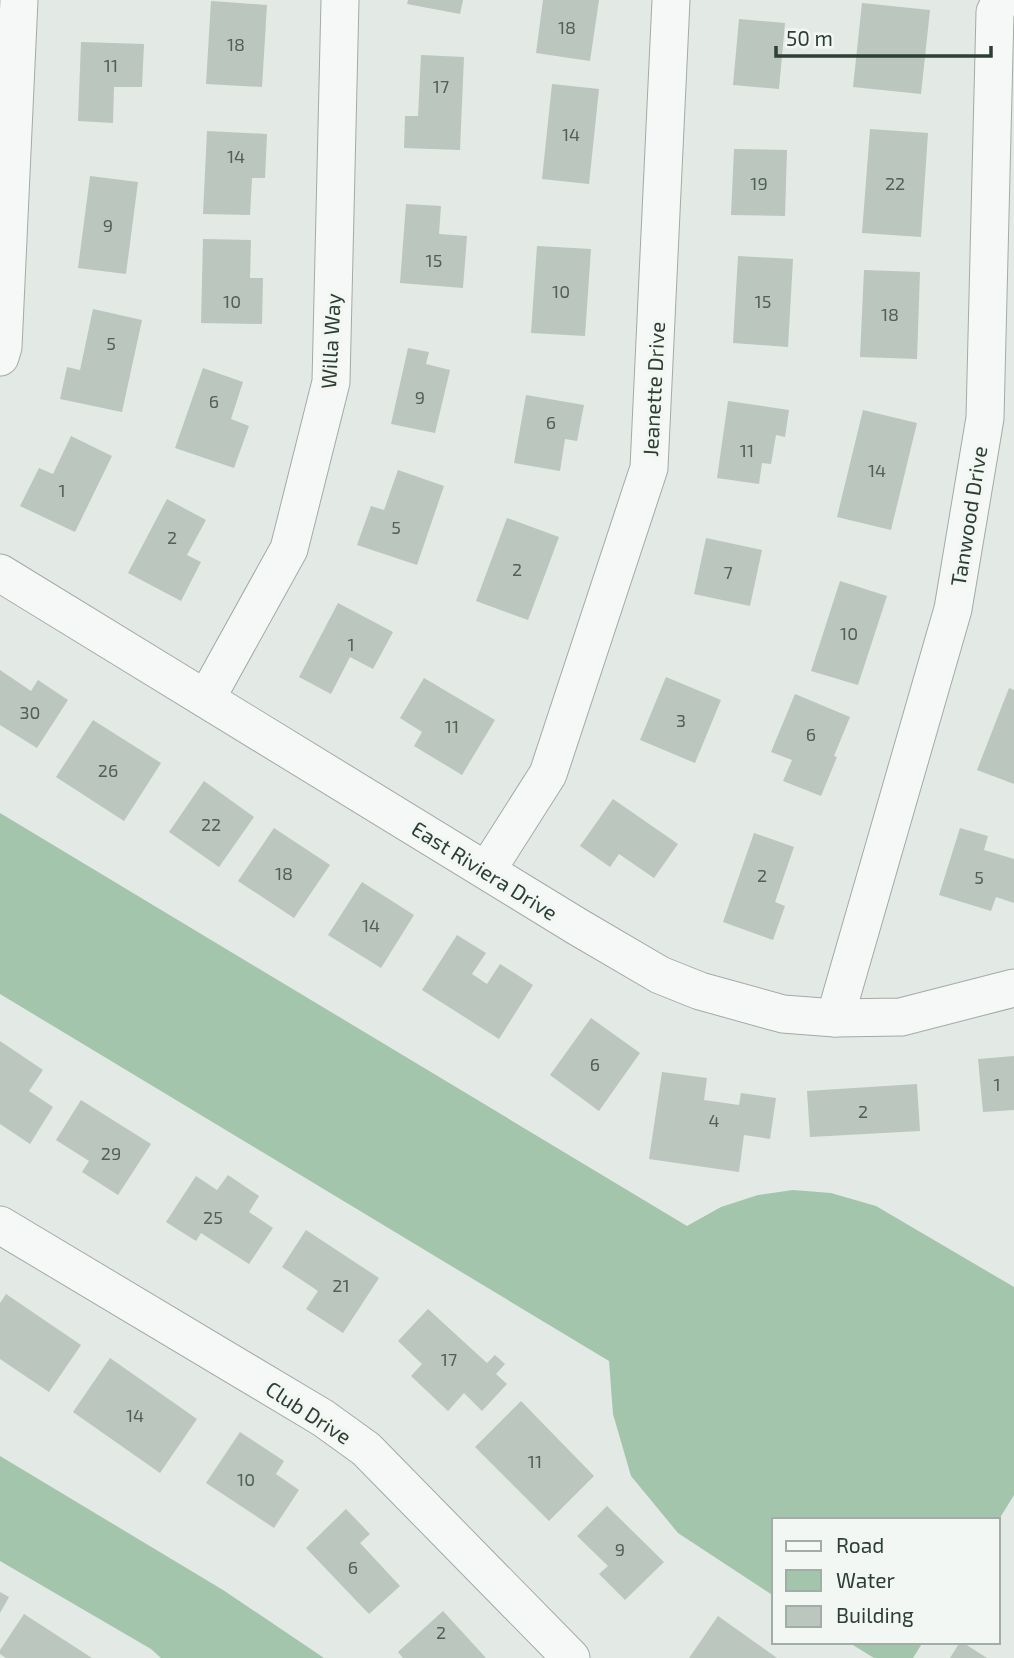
<svg xmlns="http://www.w3.org/2000/svg" width="1014" height="1658" font-family="'Exo 2',sans-serif">
	<rect width="100%" height="100%" fill="#e3e9e5"/>
	<!-- water -->
	<g fill="#a2c5ab">
		<polygon points="0,813 687,1226 721,1207 758,1195 793,1190 831,1193 876,1206 1014,1287 1014,1495 998,1521 774,1520 774,1596 678,1533 631,1476 613,1414 609,1361 0,994"/>
		<polygon points="0,1456 223,1590 324,1658 161,1658 151,1649 0,1561"/>
		<polygon points="848,1642 923,1642 913,1658 874,1658"/>
	</g>
	<!-- building -->
	<g fill="#bbc6be">
		<polygon points="408,0 463,0 460,14 407,4"/>
		<polygon points="543,0 599,0 590,61 536,53"/>
		<polygon points="211,1 267,5 262,87 206,84"/>
		<polygon points="862,3 930,10 921,94 853,87"/>
		<polygon points="739,19 785,23 779,89 733,85"/>
		<polygon points="81,42 144,44 142,87 114,87 113,123 78,121"/>
		<polygon points="421,55 464,57 460,150 404,148 405,116 418,116"/>
		<polygon points="552,84 599,89 589,184 542,179"/>
		<polygon points="870,129 928,133 921,237 862,233"/>
		<polygon points="207,131 267,134 265,178 252,178 250,215 203,214"/>
		<polygon points="734,149 787,150 785,216 731,215"/>
		<polygon points="90,176 138,182 126,274 78,268"/>
		<polygon points="406,204 441,206 439,234 467,236 463,288 400,283"/>
		<polygon points="203,239 251,240 250,278 263,278 262,324 201,323"/>
		<polygon points="537,246 591,249 585,336 531,333"/>
		<polygon points="738,256 793,259 788,347 733,343"/>
		<polygon points="864,270 920,272 917,359 860,357"/>
		<polygon points="93,309 142,320 122,412 60,399 67,367 80,370"/>
		<polygon points="408,348 429,352 426,364 450,370 435,433 391,424"/>
		<polygon points="203,368 243,382 231,419 249,426 234,468 175,448"/>
		<polygon points="526,395 584,405 577,441 565,439 560,471 514,463"/>
		<polygon points="728,401 789,410 785,437 776,435 771,464 762,463 759,484 717,478"/>
		<polygon points="863,410 917,423 891,530 837,517"/>
		<polygon points="71,436 112,456 75,532 20,506 39,468 53,474"/>
		<polygon points="398,470 444,486 417,565 357,545 371,506 384,510"/>
		<polygon points="167,499 206,520 187,555 201,562 181,601 128,573"/>
		<polygon points="507,518 559,537 528,620 476,601"/>
		<polygon points="706,538 762,550 750,606 694,594"/>
		<polygon points="840,581 887,596 858,685 811,671"/>
		<polygon points="338,603 393,632 373,669 350,657 331,694 299,677"/>
		<polygon points="0,670 31,691 38,680 68,700 37,748 0,725"/>
		<polygon points="666,677 721,700 695,763 640,740"/>
		<polygon points="424,678 495,720 462,775 414,746 422,732 400,718"/>
		<polygon points="1009,688 1014,690 1014,784 977,770"/>
		<polygon points="795,694 850,717 834,756 837,757 821,796 783,781 792,760 771,752"/>
		<polygon points="93,720 161,763 124,821 56,777"/>
		<polygon points="204,781 254,817 219,867 169,832"/>
		<polygon points="613,799 678,844 654,878 619,854 610,867 580,846"/>
		<polygon points="274,828 330,865 294,918 238,881"/>
		<polygon points="960,828 988,836 984,850 1014,859 1014,903 996,897 991,911 939,895"/>
		<polygon points="754,833 794,847 775,902 785,906 773,940 723,922"/>
		<polygon points="362,882 414,915 381,968 328,935"/>
		<polygon points="457,935 486,953 472,974 487,984 500,964 533,985 499,1039 422,990"/>
		<polygon points="591,1018 640,1053 599,1111 550,1075"/>
		<polygon points="0,1041 43,1070 29,1091 53,1107 30,1144 0,1124"/>
		<polygon points="1014,1056 1014,1110 983,1112 978,1059"/>
		<polygon points="662,1072 707,1078 704,1100 739,1105 741,1093 776,1098 770,1139 744,1135 739,1172 649,1159"/>
		<polygon points="917,1084 920,1131 810,1137 807,1091"/>
		<polygon points="81,1100 151,1144 118,1195 82,1172 89,1161 56,1140"/>
		<polygon points="228,1175 259,1196 249,1212 273,1228 249,1264 201,1233 196,1241 166,1222 196,1176 217,1190"/>
		<polygon points="306,1230 379,1278 343,1333 306,1309 318,1291 282,1267"/>
		<polygon points="6,1294 81,1345 49,1392 0,1359 0,1303"/>
		<polygon points="428,1309 487,1363 495,1355 505,1364 496,1374 507,1384 482,1411 464,1393 448,1411 411,1376 422,1364 398,1341"/>
		<polygon points="110,1358 197,1419 160,1473 73,1412"/>
		<polygon points="521,1401 594,1476 549,1521 475,1447"/>
		<polygon points="240,1432 284,1461 276,1474 299,1490 274,1528 206,1483"/>
		<polygon points="607,1506 664,1562 625,1600 599,1574 608,1566 577,1536"/>
		<polygon points="346,1509 370,1534 360,1543 400,1586 369,1614 306,1548"/>
		<polygon points="0,1592 9,1597 0,1613"/>
		<polygon points="443,1611 486,1658 403,1658 398,1652"/>
		<polygon points="24,1614 92,1658 6,1658 0,1654 0,1650"/>
		<polygon points="718,1616 777,1658 689,1658"/>
		<polygon points="960,1642 962,1642 987,1658 950,1658"/>
	</g>
	<g fill="none" stroke-linecap="round" stroke-linejoin="round">
		<defs>
			<g id="minor">
				<polyline points="0,357 3,347 19,0"/>
				<polyline points="0,573 578,927 660,975 700,991 783,1014 835,1018 901,1017 1014,988"/>
				<polyline points="206,699 289,549 331,382 340,0"/>
				<polyline points="487,870 548,774 649,468 671,0"/>
				<polyline points="835,1018 953,609 985,418 995,12 1001,0"/>
				<polyline points="0,1225 323,1418 366,1449 571,1658"/>
			</g>
		</defs>
		<!-- minor casing -->
		<use href="#minor" stroke="#a1aca5" stroke-width="39"/>
		<!-- minor -->
		<use href="#minor" stroke="#f5f8f6" stroke-width="37"/>
	</g>
	<g text-anchor="middle" dominant-baseline="central" stroke-width="7" stroke-linejoin="round" paint-order="stroke">
		<!-- number labels -->
		<g font-size="18" fill="#506156">
			<text x="567" y="27">18</text>
			<text x="236" y="44">18</text>
			<text x="111" y="65">11</text>
			<text x="441" y="86">17</text>
			<text x="571" y="134">14</text>
			<text x="236" y="156">14</text>
			<text x="759" y="183">19</text>
			<text x="895" y="183">22</text>
			<text x="108" y="225">9</text>
			<text x="434" y="260">15</text>
			<text x="561" y="291">10</text>
			<text x="232" y="301">10</text>
			<text x="763" y="301">15</text>
			<text x="890" y="314">18</text>
			<text x="111" y="343">5</text>
			<text x="420" y="397">9</text>
			<text x="214" y="401">6</text>
			<text x="551" y="422">6</text>
			<text x="747" y="450">11</text>
			<text x="877" y="470">14</text>
			<text x="62" y="490">1</text>
			<text x="396" y="527">5</text>
			<text x="172" y="537">2</text>
			<text x="517" y="569">2</text>
			<text x="728" y="572">7</text>
			<text x="849" y="633">10</text>
			<text x="351" y="644">1</text>
			<text x="30" y="712">30</text>
			<text x="681" y="720">3</text>
			<text x="452" y="726">11</text>
			<text x="811" y="734">6</text>
			<text x="108" y="770">26</text>
			<text x="211" y="824">22</text>
			<text x="284" y="873">18</text>
			<text x="762" y="875">2</text>
			<text x="979" y="877">5</text>
			<text x="371" y="925">14</text>
			<text x="595" y="1064">6</text>
			<text x="997" y="1084">1</text>
			<text x="863" y="1111">2</text>
			<text x="714" y="1120">4</text>
			<text x="111" y="1153">29</text>
			<text x="213" y="1217">25</text>
			<text x="341" y="1285">21</text>
			<text x="449" y="1359">17</text>
			<text x="135" y="1415">14</text>
			<text x="535" y="1461">11</text>
			<text x="246" y="1479">10</text>
			<text x="620" y="1549">9</text>
			<text x="353" y="1567">6</text>
			<text x="441" y="1632">2</text>
		</g>
		<!-- street labels -->
		<g font-size="21" fill="#2d3f34" stroke="#f2f7f4">
			<text transform="translate(330 341) rotate(-87)">Willa Way</text>
			<text transform="translate(653 389) rotate(-87)">Jeanette Drive</text>
			<text transform="translate(968 516) rotate(-81)">Tanwood Drive</text>
			<text transform="translate(485 870) rotate(32)">East Riviera Drive</text>
			<text transform="translate(309 1412) rotate(33)">Club Drive</text>
		</g>
	</g>
	<!-- legend -->
	<rect x="772" y="1518" width="228" height="126" fill="#f2f7f4" stroke="#a3ada7" stroke-width="2"/>
	<rect x="786" y="1541" width="35" height="10" fill="#f5f8f6" stroke="#a3ada7" stroke-width="2"/>
	<text x="836" y="1553" font-size="21" fill="#2d3f34">Road</text>
	<rect x="786" y="1570" width="35" height="21" fill="#a2c5ab" stroke="#a3ada7" stroke-width="2"/>
	<text x="836" y="1588" font-size="21" fill="#2d3f34">Water</text>
	<rect x="786" y="1606" width="35" height="21" fill="#bbc6be" stroke="#a3ada7" stroke-width="2"/>
	<text x="836" y="1623" font-size="21" fill="#2d3f34">Building</text>
	<!-- scale -->
	<path d="M776 46v10h215v-10" fill="none" stroke="#2d3f34" stroke-width="3.5"/>
	<text x="786" y="46" font-size="21" fill="#2d3f34" stroke="#f2f7f4" stroke-width="5" paint-order="stroke">50 m</text>
</svg>
